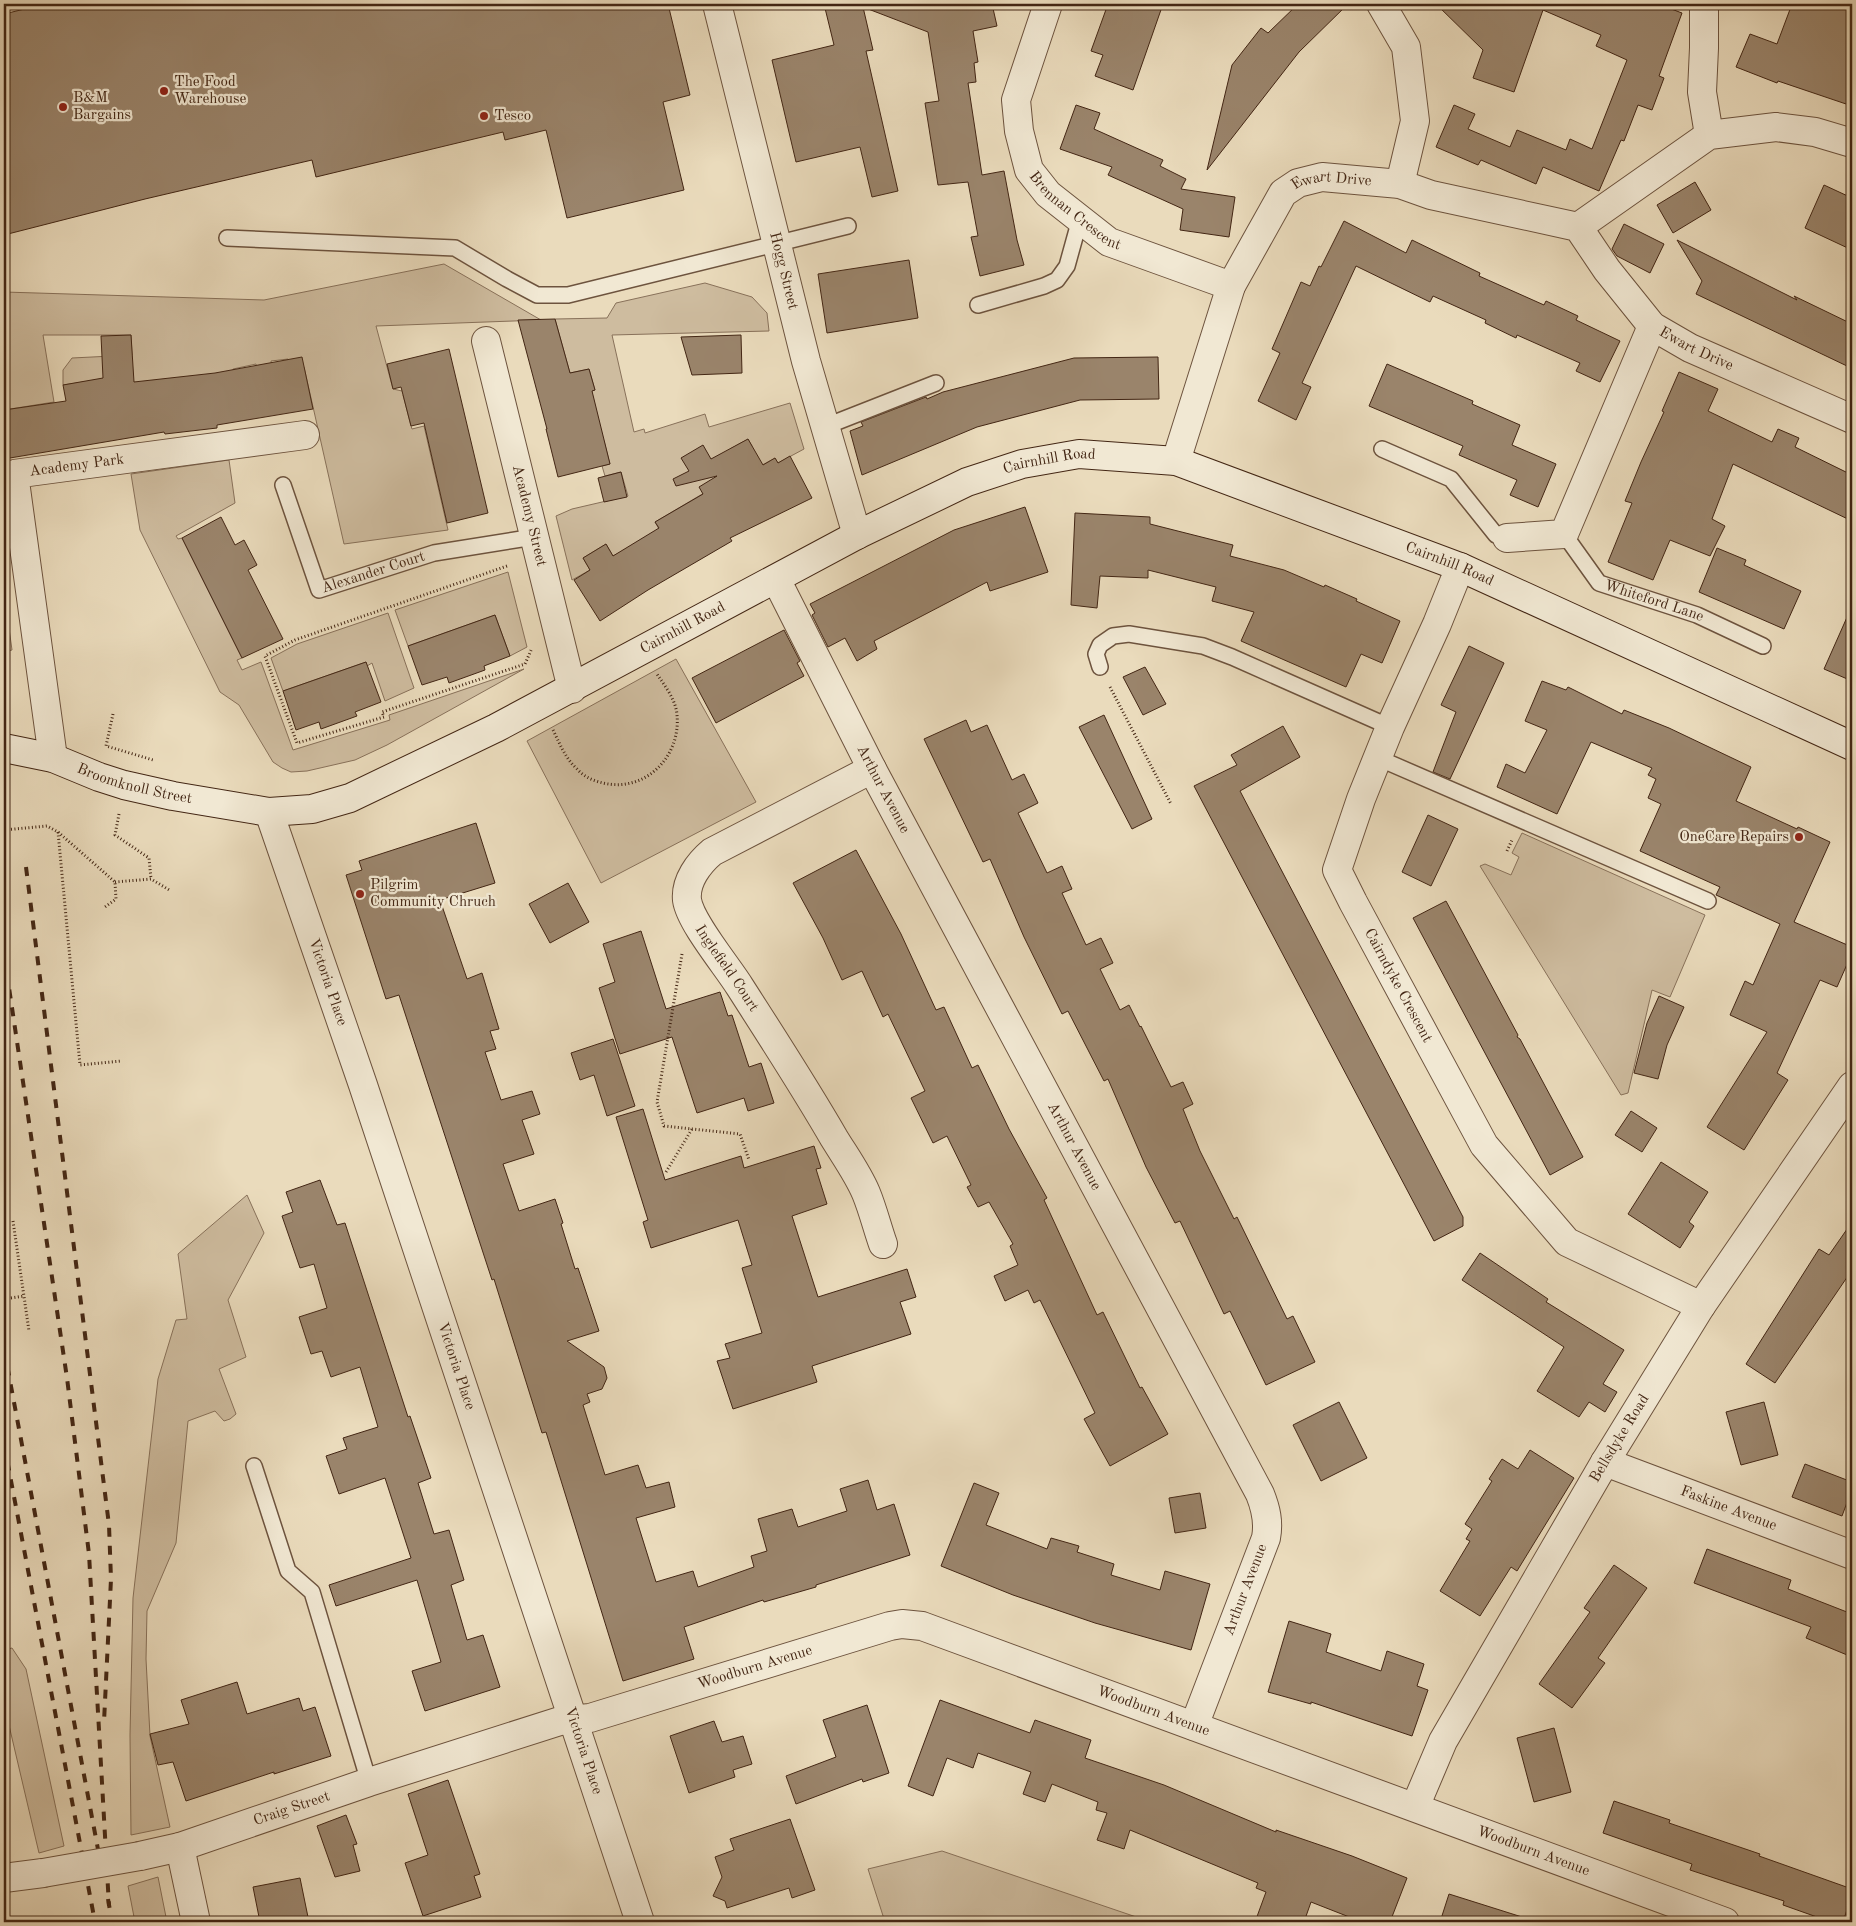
<svg xmlns="http://www.w3.org/2000/svg" width="1856" height="1926" font-family="'Old Standard TT',serif">
	<rect width="100%" height="100%" fill="#eadbbc"/>
	<filter id="stains"><feTurbulence type="fractalNoise" baseFrequency=".004" numOctaves="4"/><feColorMatrix values="0 0 0 0 .2 0 0 0 0 .09 0 0 0 0 .02 0 0 0 .5 -.17"/></filter>
	<radialGradient id="worn" r=".72"><stop offset=".6" stop-color="#630" stop-opacity="0"/><stop offset="1" stop-color="#630" stop-opacity=".3"/></radialGradient>
	<!-- green -->
	<g fill="#cebc9f" stroke="#88715a">
		<polygon points="444,264 541,320 376,326 393,389 411,393 403,395 411,426 412,429 424,426 448,530 344,544 304,367 290,368 288,359 271,361 273,371 258,374 256,364 233,369 235,382 175,390 110,378 63,385 63,370 72,358 132,355 131,335 43,335 54,402 4,410 4,292 264,300"/>
		<polygon points="705,283 752,297 767,313 769,331 612,335 634,432 644,429 645,433 705,414 709,427 790,403 804,449 778,463 775,458 755,469 746,449 752,446 748,439 730,449 744,479 704,493 655,522 660,531 613,556 606,544 583,558 590,570 572,580 556,516 572,509 628,496 621,472 605,476 602,466 610,464 604,441 576,395 595,390 589,369 570,373 555,319 607,318 616,303"/>
		<polygon points="229,460 235,503 176,536 178,539 182,538 242,658 237,660 242,670 261,662 293,750 390,720 389,715 524,669 387,745 355,760 307,771 291,772 282,768 273,762 239,705 220,692 140,530 131,474"/>
		<polygon points="508,572 527,647 510,656 495,615 408,646 395,610"/>
		<polygon points="4,592 12,650 4,652"/>
		<polygon points="388,613 414,688 385,701 372,663 367,666 366,662 283,691 271,658 297,644"/>
		<polygon points="676,659 756,802 601,883 527,741"/>
		<polygon points="1522,833 1705,915 1670,997 1652,990 1628,1093 1621,1095 1480,866 1485,864 1511,875 1519,857 1512,853"/>
		<polygon points="247,1195 264,1233 228,1300 246,1357 219,1369 236,1414 230,1419 224,1421 215,1411 188,1421 176,1543 147,1611 146,1659 150,1736 170,1827 131,1835 130,1735 133,1598 158,1379 176,1320 187,1319 178,1254"/>
		<polygon points="12,1648 26,1669 64,1846 39,1853 4,1704 4,1650"/>
		<polygon points="942,1851 1151,1922 885,1922 868,1869"/>
		<polygon points="158,1877 167,1922 135,1922 128,1886"/>
	</g>
	<!-- building -->
	<g fill="#9a846b" stroke="#432614">
		<polygon points="45,4 668,4 690,95 663,102 684,190 567,218 546,130 505,140 503,132 316,177 312,160 145,199 4,235 4,14"/>
		<polygon points="824,4 924,4 935,8 957,4 992,4 997,26 973,31 978,62 974,63 976,82 968,83 982,175 1004,171 1017,240 1024,265 980,276 971,237 978,236 968,182 938,185 925,103 939,101 928,32 863,7 873,50 866,51 898,191 872,197 860,147 796,162 772,60 834,45"/>
		<polygon points="1108,4 1163,4 1133,90 1095,76 1103,55 1091,51"/>
		<polygon points="1298,4 1348,4 1299,52 1207,170 1232,65 1261,28 1268,33"/>
		<polygon points="1436,4 1658,4 1682,13 1659,76 1664,78 1652,110 1638,105 1624,141 1621,140 1599,191 1543,167 1536,184 1481,160 1478,165 1436,147 1454,105 1475,114 1468,129 1510,147 1517,130 1566,150 1570,139 1592,149 1627,60 1596,46 1601,35 1543,10 1514,92 1473,78 1483,50"/>
		<polygon points="1792,4 1852,4 1852,106 1778,81 1777,83 1736,67 1750,34 1777,44"/>
		<polygon points="1076,105 1100,113 1094,129 1163,160 1160,166 1186,179 1181,189 1235,197 1229,237 1180,230 1183,209 1108,175 1112,167 1060,149"/>
		<polygon points="1695,182 1711,210 1673,233 1657,205"/>
		<polygon points="1824,185 1852,198 1852,250 1805,228"/>
		<polygon points="1344,221 1406,253 1412,240 1480,273 1479,276 1544,305 1546,301 1578,316 1576,320 1620,341 1600,382 1576,371 1580,363 1517,335 1516,338 1485,323 1486,320 1433,296 1430,302 1356,266 1302,383 1311,387 1296,420 1258,401 1280,353 1272,349 1301,282 1310,286 1319,266 1321,267"/>
		<polygon points="1624,224 1664,244 1650,273 1617,256 1612,249"/>
		<polygon points="1677,240 1797,300 1794,296 1852,324 1852,353 1847,366 1696,294 1702,281"/>
		<polygon points="909,260 918,318 827,333 818,274"/>
		<polygon points="555,319 570,373 589,369 595,390 592,391 610,464 558,477 546,429 547,429 518,320"/>
		<polygon points="131,335 134,382 215,373 302,357 313,409 217,425 217,428 165,434 164,432 4,459 4,410 66,401 63,385 103,378 101,336"/>
		<polygon points="741,335 742,373 692,375 681,337"/>
		<polygon points="449,349 488,513 447,523 424,423 411,426 401,387 393,389 387,364"/>
		<polygon points="1158,357 1159,399 1080,400 977,427 862,475 850,431 863,426 861,422 926,397 927,399 943,392 1074,358"/>
		<polygon points="1387,364 1473,401 1472,404 1520,425 1512,445 1556,464 1538,507 1510,495 1517,480 1459,455 1463,446 1369,406"/>
		<polygon points="1679,372 1718,389 1708,411 1772,442 1778,429 1799,438 1795,447 1852,475 1852,521 1733,464 1712,519 1725,526 1710,556 1670,540 1653,580 1608,562 1632,503 1625,501 1641,462 1664,412 1662,411"/>
		<polygon points="748,439 763,465 775,458 778,463 790,456 812,498 730,538 732,541 648,590 600,621 574,580 590,570 583,558 606,544 613,556 659,528 655,522 703,494 699,487 717,476 676,486 673,479 689,471 681,458 703,445 711,459"/>
		<polygon points="621,472 627,497 604,502 598,478"/>
		<polygon points="1025,507 1048,572 990,591 987,582 874,641 877,649 857,661 845,638 828,647 812,615 815,613 810,604 954,530"/>
		<polygon points="1075,513 1150,517 1150,524 1233,545 1230,556 1284,570 1324,587 1325,585 1357,599 1356,601 1400,621 1382,663 1361,654 1346,687 1241,641 1254,612 1212,601 1216,587 1148,570 1148,578 1100,576 1097,608 1071,605"/>
		<polygon points="221,517 235,545 244,540 257,565 248,570 283,639 242,658 182,538"/>
		<polygon points="1717,548 1746,560 1744,565 1801,591 1784,629 1699,592"/>
		<polygon points="1852,606 1852,681 1824,669"/>
		<polygon points="495,615 510,656 484,666 485,670 449,683 447,677 422,685 408,646"/>
		<polygon points="784,630 800,661 797,663 804,676 716,723 692,678"/>
		<polygon points="1469,646 1504,663 1450,779 1433,772 1456,712 1441,705"/>
		<polygon points="366,662 381,702 355,712 357,716 321,729 319,722 296,730 283,691"/>
		<polygon points="1145,667 1166,704 1143,715 1123,677"/>
		<polygon points="1542,681 1566,690 1568,687 1622,714 1624,710 1669,728 1751,767 1736,801 1797,829 1798,827 1830,842 1794,922 1852,947 1852,953 1837,987 1820,980 1777,1073 1788,1080 1744,1150 1707,1127 1767,1032 1730,1015 1745,981 1753,985 1780,924 1716,895 1720,887 1640,851 1661,804 1648,798 1656,779 1648,775 1652,768 1591,742 1557,814 1497,787 1506,764 1525,773 1547,730 1525,721"/>
		<polygon points="1104,715 1152,819 1132,829 1079,727"/>
		<polygon points="966,720 971,732 987,725 1012,780 1024,774 1038,803 1018,813 1047,873 1062,866 1072,889 1062,893 1086,945 1101,938 1113,963 1100,969 1120,1010 1129,1005 1140,1027 1141,1026 1171,1087 1183,1082 1193,1104 1183,1109 1200,1151 1234,1219 1237,1217 1287,1319 1293,1316 1315,1362 1266,1385 1230,1311 1224,1314 1180,1221 1175,1223 1146,1167 1108,1079 1104,1081 1068,1011 1062,1014 1024,937 990,859 983,862 924,739"/>
		<polygon points="1283,726 1300,757 1240,791 1463,1217 1463,1226 1434,1241 1194,786 1237,765 1231,755"/>
		<polygon points="1428,815 1458,829 1431,886 1402,872"/>
		<polygon points="476,823 495,883 440,900 467,979 482,973 499,1029 490,1031 496,1049 485,1052 501,1100 532,1091 540,1114 522,1120 534,1154 503,1164 519,1211 555,1199 563,1223 561,1224 575,1269 578,1268 599,1331 567,1341 604,1367 607,1378 602,1389 587,1394 590,1402 583,1405 605,1475 638,1465 646,1488 669,1482 675,1507 636,1518 656,1582 693,1571 698,1587 754,1567 751,1556 767,1551 758,1519 792,1509 798,1527 847,1511 840,1489 868,1480 877,1510 894,1504 910,1555 816,1585 816,1587 764,1602 763,1600 684,1627 694,1659 623,1681 546,1432 542,1433 494,1279 492,1280 399,995 386,999 346,875 362,870 359,861"/>
		<polygon points="856,850 901,934 936,1010 944,1007 972,1068 978,1065 1009,1129 1047,1198 1044,1200 1097,1315 1103,1312 1140,1388 1142,1387 1168,1434 1110,1466 1084,1419 1095,1413 1040,1300 1034,1303 1028,1290 1005,1301 994,1276 1018,1265 1010,1246 1013,1244 989,1202 978,1207 967,1187 971,1185 947,1136 933,1143 911,1098 925,1091 888,1014 883,1017 862,971 842,980 823,938 793,883"/>
		<polygon points="568,883 589,922 550,943 529,904"/>
		<polygon points="1446,901 1518,1035 1517,1037 1520,1039 1583,1157 1550,1175 1413,918"/>
		<polygon points="641,931 666,1009 720,992 728,1016 732,1015 749,1067 761,1063 774,1103 748,1111 744,1098 697,1113 672,1037 620,1054 599,988 615,982 603,944"/>
		<polygon points="1659,996 1684,1007 1667,1045 1658,1079 1634,1073 1647,1023"/>
		<polygon points="613,1039 635,1106 607,1116 594,1075 580,1080 571,1053"/>
		<polygon points="643,1109 665,1180 741,1156 744,1168 814,1146 821,1168 816,1169 827,1204 792,1216 818,1297 907,1269 916,1297 900,1302 911,1334 812,1366 817,1382 733,1409 717,1361 730,1358 725,1344 762,1333 742,1268 752,1265 738,1220 651,1248 643,1222 648,1220 616,1117"/>
		<polygon points="1631,1111 1657,1128 1642,1152 1615,1135"/>
		<polygon points="1661,1162 1708,1192 1689,1222 1694,1226 1680,1248 1628,1214"/>
		<polygon points="320,1180 337,1225 345,1223 408,1417 410,1416 431,1478 418,1483 434,1534 449,1530 464,1580 451,1585 467,1640 483,1635 500,1687 425,1711 412,1671 441,1662 417,1580 336,1606 329,1585 411,1558 385,1478 339,1494 326,1456 347,1449 343,1438 378,1427 360,1367 331,1377 322,1351 311,1354 299,1317 327,1308 314,1264 300,1268 282,1216 293,1212 286,1192"/>
		<polygon points="1852,1222 1852,1270 1775,1383 1746,1364 1819,1249 1829,1255"/>
		<polygon points="1480,1253 1548,1299 1546,1302 1624,1350 1603,1384 1617,1392 1605,1412 1589,1402 1579,1417 1537,1391 1564,1347 1462,1280"/>
		<polygon points="1339,1402 1367,1458 1321,1481 1293,1425"/>
		<polygon points="1764,1402 1778,1455 1741,1465 1726,1412"/>
		<polygon points="1530,1450 1574,1478 1517,1571 1511,1567 1480,1616 1440,1591 1470,1541 1466,1539 1472,1529 1465,1524 1492,1481 1489,1479 1502,1459 1518,1469"/>
		<polygon points="1805,1464 1852,1482 1852,1489 1842,1516 1792,1497"/>
		<polygon points="974,1483 999,1493 986,1525 1047,1549 1051,1538 1079,1546 1077,1552 1114,1564 1111,1575 1160,1590 1165,1571 1210,1584 1191,1650 1095,1623 1013,1595 941,1566"/>
		<polygon points="1200,1493 1206,1528 1175,1533 1169,1498"/>
		<polygon points="1707,1549 1791,1580 1788,1589 1852,1614 1852,1657 1806,1638 1811,1627 1694,1583"/>
		<polygon points="1614,1565 1647,1588 1598,1658 1605,1663 1572,1708 1539,1684 1590,1612 1584,1608"/>
		<polygon points="1289,1621 1331,1634 1326,1652 1381,1671 1387,1651 1424,1664 1417,1686 1428,1690 1412,1736 1311,1702 1311,1704 1268,1692"/>
		<polygon points="237,1682 247,1714 299,1698 303,1711 315,1707 331,1756 274,1774 274,1772 186,1801 173,1762 158,1765 150,1734 189,1724 181,1700"/>
		<polygon points="940,1700 1030,1733 1035,1720 1091,1740 1085,1758 1164,1785 1276,1832 1276,1830 1352,1856 1407,1878 1390,1922 1362,1922 1311,1902 1304,1922 1255,1922 1266,1892 1256,1888 1258,1883 1130,1830 1124,1849 1097,1840 1107,1813 1096,1810 1098,1802 1052,1784 1045,1802 1023,1794 1031,1772 978,1753 973,1768 947,1758 933,1796 908,1786"/>
		<polygon points="867,1705 889,1773 863,1782 862,1779 796,1804 786,1776 836,1757 823,1720"/>
		<polygon points="714,1721 722,1742 743,1736 752,1764 733,1770 735,1777 689,1793 670,1736"/>
		<polygon points="1554,1728 1571,1792 1534,1802 1517,1738"/>
		<polygon points="448,1780 480,1874 474,1876 481,1897 423,1916 405,1863 428,1855 408,1794"/>
		<polygon points="1614,1801 1670,1820 1669,1823 1760,1854 1759,1856 1852,1889 1852,1894 1843,1922 1831,1922 1783,1905 1784,1901 1690,1870 1692,1864 1603,1833"/>
		<polygon points="346,1815 357,1844 353,1845 360,1871 335,1877 317,1826"/>
		<polygon points="790,1819 815,1890 792,1898 789,1888 727,1908 725,1901 713,1896 722,1877 715,1857 734,1850 730,1839"/>
		<polygon points="300,1878 309,1922 260,1922 253,1887"/>
		<polygon points="1449,1894 1522,1917 1522,1922 1440,1922"/>
	</g>
	<g fill="none" stroke-linecap="round" stroke-linejoin="round">
		<defs>
			<g id="service">
				<polyline points="227,238 455,248 507,279 537,295 568,295 848,226"/>
				<polyline points="978,305 1044,286 1057,280 1067,266 1080,219"/>
				<polyline points="824,427 936,383"/>
				<polyline points="1382,449 1451,479 1496,535 1507,538"/>
				<path id="s1" d="M283 485 319 590 434 553 534 537"/>
				<path id="s2" d="M1564 534 1599 583 1697 615 1763 646"/>
				<polyline points="1100,667 1096,654 1100,645 1113,636 1129,634 1203,646 1232,657 1390,727"/>
				<polyline points="1378,758 1708,901"/>
				<polyline points="254,1466 288,1571 312,1592 369,1782"/>
			</g>
			<g id="minor">
				<path id="s3" d="M717 4 806 361 857 535"/>
				<path id="s4" d="M1048 4 1016 100 1019 131 1029 170 1048 194 1109 242 1231 286"/>
				<polyline points="1381,4 1406,47 1415,121 1400,184"/>
				<polyline points="1704,4 1704,48 1702,92 1709,135"/>
				<polyline points="1578,227 1709,135 1776,127 1815,132 1852,143"/>
				<path id="s5" d="M486 341 572 689"/>
				<path id="s6" d="M1176 461 1231 286 1283 193 1298 183 1322 177 1400 184 1431 195 1578 227 1607 270 1652 326 1690 348 1852 419"/>
				<polyline points="1507,538 1564,534 1652,326"/>
				<path id="s7" d="M1460 567 1437 624 1390 727 1361 799 1337 870 1353 902 1484 1145 1567 1242 1701 1306"/>
				<path id="s8" d="M776 579 872 769 1260 1494C1266 1509 1269 1522 1266 1538L1194 1726"/>
				<path id="s9" d="M53 758 14 474 305 435"/>
				<path id="s10" d="M872 769 712 852C699 863 685 881 687 900 690 922 727 966 740 987 772 1037 804 1086 834 1138 845 1156 858 1174 866 1193 873 1210 877 1227 883 1244"/>
				<path id="s11" d="M1605 1462 1852 1555"/>
				<path id="s12" d="M1415 1807 1443 1741 1605 1462 1701 1306 1852 1086"/>
				<polyline points="180,1847 196,1922"/>
				<path id="s13" d="M140 1856 180 1847 369 1782 560 1721 590 1718 890 1626 902 1624 922 1626 1725 1922"/>
				<polyline points="4,1878 43,1873"/>
			</g>
			<g id="tertiary">
				<path id="s14" d="M269 812 363 1085 640 1922"/>
			</g>
			<g id="secondary">
				<path id="s15" d="M4 748 53 758 99 777 124 785 173 796 269 812 312 809 350 798 496 728 857 535 967 482 1022 464 1079 454 1176 461 1460 567 1852 746"/>
			</g>
		</defs>
		<!-- service casing -->
		<use href="#service" stroke="#6d533e" stroke-width="18"/>
		<!-- minor casing -->
		<use href="#minor" stroke="#6d533e" stroke-width="30"/>
		<!-- tertiary casing -->
		<use href="#tertiary" stroke="#6d533e" stroke-width="30"/>
		<!-- secondary casing -->
		<use href="#secondary" stroke="#432614" stroke-width="30"/>
		<!-- path -->
		<g stroke="#432614" stroke-width="3" stroke-dasharray="1 2.5" stroke-linecap="butt">
			<polyline points="507,566 295,640 265,656 297,743 384,717 382,712 525,664 532,648"/>
			<polyline points="1110,687 1171,804"/>
			<polyline points="113,714 106,746 153,760"/>
			<path d="M553 730C560 744 565 758 577 769 584 777 594 781 603 783 646 793 681 756 677 715 676 700 665 686 657 674"/>
			<polyline points="119,814 115,835 149,858 151,879"/>
			<polyline points="4,830 47,826 58,832 115,882 116,899 105,907"/>
			<polyline points="58,832 80,1065 121,1061"/>
			<polyline points="1507,851 1512,840"/>
			<polyline points="115,882 151,879 171,891"/>
			<polyline points="682,954 657,1102 664,1126 740,1134 749,1160"/>
			<polyline points="666,1172 692,1129"/>
			<polyline points="13,1221 29,1331"/>
			<polyline points="4,1299 24,1296"/>
		</g>
		<!-- service -->
		<use href="#service" stroke="#f1e8d3" stroke-width="15"/>
		<!-- minor -->
		<use href="#minor" stroke="#f1e8d3" stroke-width="28"/>
		<!-- tertiary -->
		<use href="#tertiary" stroke="#f1e8d3" stroke-width="28"/>
		<!-- secondary -->
		<use href="#secondary" stroke="#f1e8d3" stroke-width="28"/>
		<!-- rail -->
		<g stroke="#432614" stroke-width="4" stroke-dasharray="9 9" stroke-linecap="butt">
			<polyline points="26,867 109,1525 111,1579 104,1722"/>
			<polyline points="4,954 67,1378 89,1554 109,1906"/>
			<polyline points="4,1349 100,1860"/>
			<polyline points="4,1444 95,1922"/>
			<polyline points="108,1899 112,1922"/>
		</g>
		<defs>
			<polyline id="minor-bridge" points="43,1873 140,1856"/>
		</defs>
		<!-- minor-bridge casing -->
		<use href="#minor-bridge" stroke="#6d533e" stroke-width="30" stroke-linecap="butt"/>
		<!-- minor-bridge -->
		<use href="#minor-bridge" stroke="#f1e8d3" stroke-width="28"/>
	</g>
	<!-- markers -->
	<g fill="#8f2418" stroke="#f1e8d3" stroke-width="2">
		<circle cx="164" cy="91" r="5"/>
		<circle cx="63" cy="107" r="5"/>
		<circle cx="484" cy="116" r="5"/>
		<circle cx="1799" cy="837" r="5"/>
		<circle cx="360" cy="894" r="5"/>
	</g>
	<g text-anchor="middle" dominant-baseline="central" stroke-width="4.5" stroke-linejoin="round" paint-order="stroke">
		<!-- poi labels -->
		<g font-size="15" fill="#432614" stroke="#f1e8d3" text-anchor="start">
			<text x="174" y="82">The Food<tspan x="174" dy="17">Warehouse</tspan></text>
			<text x="73" y="98">B&amp;M<tspan x="73" dy="17">Bargains</tspan></text>
			<text x="494" y="116">Tesco</text>
			<text x="1789" y="837" text-anchor="end">OneCare Repairs</text>
			<text x="370" y="885">Pilgrim<tspan x="370" dy="17">Community Chruch</tspan></text>
		</g>
		<!-- street labels -->
		<g font-size="15" fill="#432614" stroke="#f1e8d3">
			<text stroke="none"><textPath href="#s6" startOffset="342">Ewart Drive</textPath></text>
			<text stroke="none"><textPath href="#s4" startOffset="235">Brennan Crescent</textPath></text>
			<text stroke="none"><textPath href="#s3" startOffset="275">Hogg Street</textPath></text>
			<text stroke="none"><textPath href="#s6" startOffset="768">Ewart Drive</textPath></text>
			<text stroke="none"><textPath href="#s15" startOffset="1135">Cairnhill Road</textPath></text>
			<text stroke="none"><textPath href="#s9" startOffset="350">Academy Park</textPath></text>
			<text stroke="none"><textPath href="#s5" startOffset="180">Academy Street</textPath></text>
			<text stroke="none"><textPath href="#s15" startOffset="1555">Cairnhill Road</textPath></text>
			<text stroke="none"><textPath href="#s1" startOffset="168">Alexander Court</textPath></text>
			<text stroke="none"><textPath href="#s2" startOffset="118">Whiteford Lane</textPath></text>
			<text stroke="none"><textPath href="#s15" startOffset="730">Cairnhill Road</textPath></text>
			<text stroke="none"><textPath href="#s15" startOffset="136">Broomknoll Street</textPath></text>
			<text stroke="none"><textPath href="#s8" startOffset="236">Arthur Avenue</textPath></text>
			<text stroke="none"><textPath href="#s10" startOffset="316">Inglefield Court</textPath></text>
			<text stroke="none"><textPath href="#s14" startOffset="180">Victoria Place</textPath></text>
			<text stroke="none"><textPath href="#s7" startOffset="458">Cairndyke Crescent</textPath></text>
			<text stroke="none"><textPath href="#s8" startOffset="641">Arthur Avenue</textPath></text>
			<text stroke="none"><textPath href="#s14" startOffset="585">Victoria Place</textPath></text>
			<text stroke="none"><textPath href="#s12" startOffset="422">Bellsdyke Road</textPath></text>
			<text stroke="none"><textPath href="#s11" startOffset="132">Faskine Avenue</textPath></text>
			<text transform="translate(1246 1590) rotate(-69)">Arthur Avenue</text>
			<text stroke="none"><textPath href="#s13" startOffset="644">Woodburn Avenue</textPath></text>
			<text stroke="none"><textPath href="#s13" startOffset="1064">Woodburn Avenue</textPath></text>
			<text stroke="none"><textPath href="#s14" startOffset="990">Victoria Place</textPath></text>
			<text stroke="none"><textPath href="#s13" startOffset="159">Craig Street</textPath></text>
			<text stroke="none"><textPath href="#s13" startOffset="1469">Woodburn Avenue</textPath></text>
		</g>
	</g>
	<!-- margin -->
	<rect width="1856" height="1926" fill="none" stroke="#eadbbc" stroke-width="20"/>
	<rect x="5" y="5" width="1846" height="1916" fill="none" stroke="#432614" stroke-width="2.5"/>
	<rect x="10" y="10" width="1836" height="1906" fill="none" stroke="#432614"/>
	<rect width="100%" height="100%" filter="url(#stains)"/>
	<rect width="100%" height="100%" fill="url(#worn)"/>
</svg>
